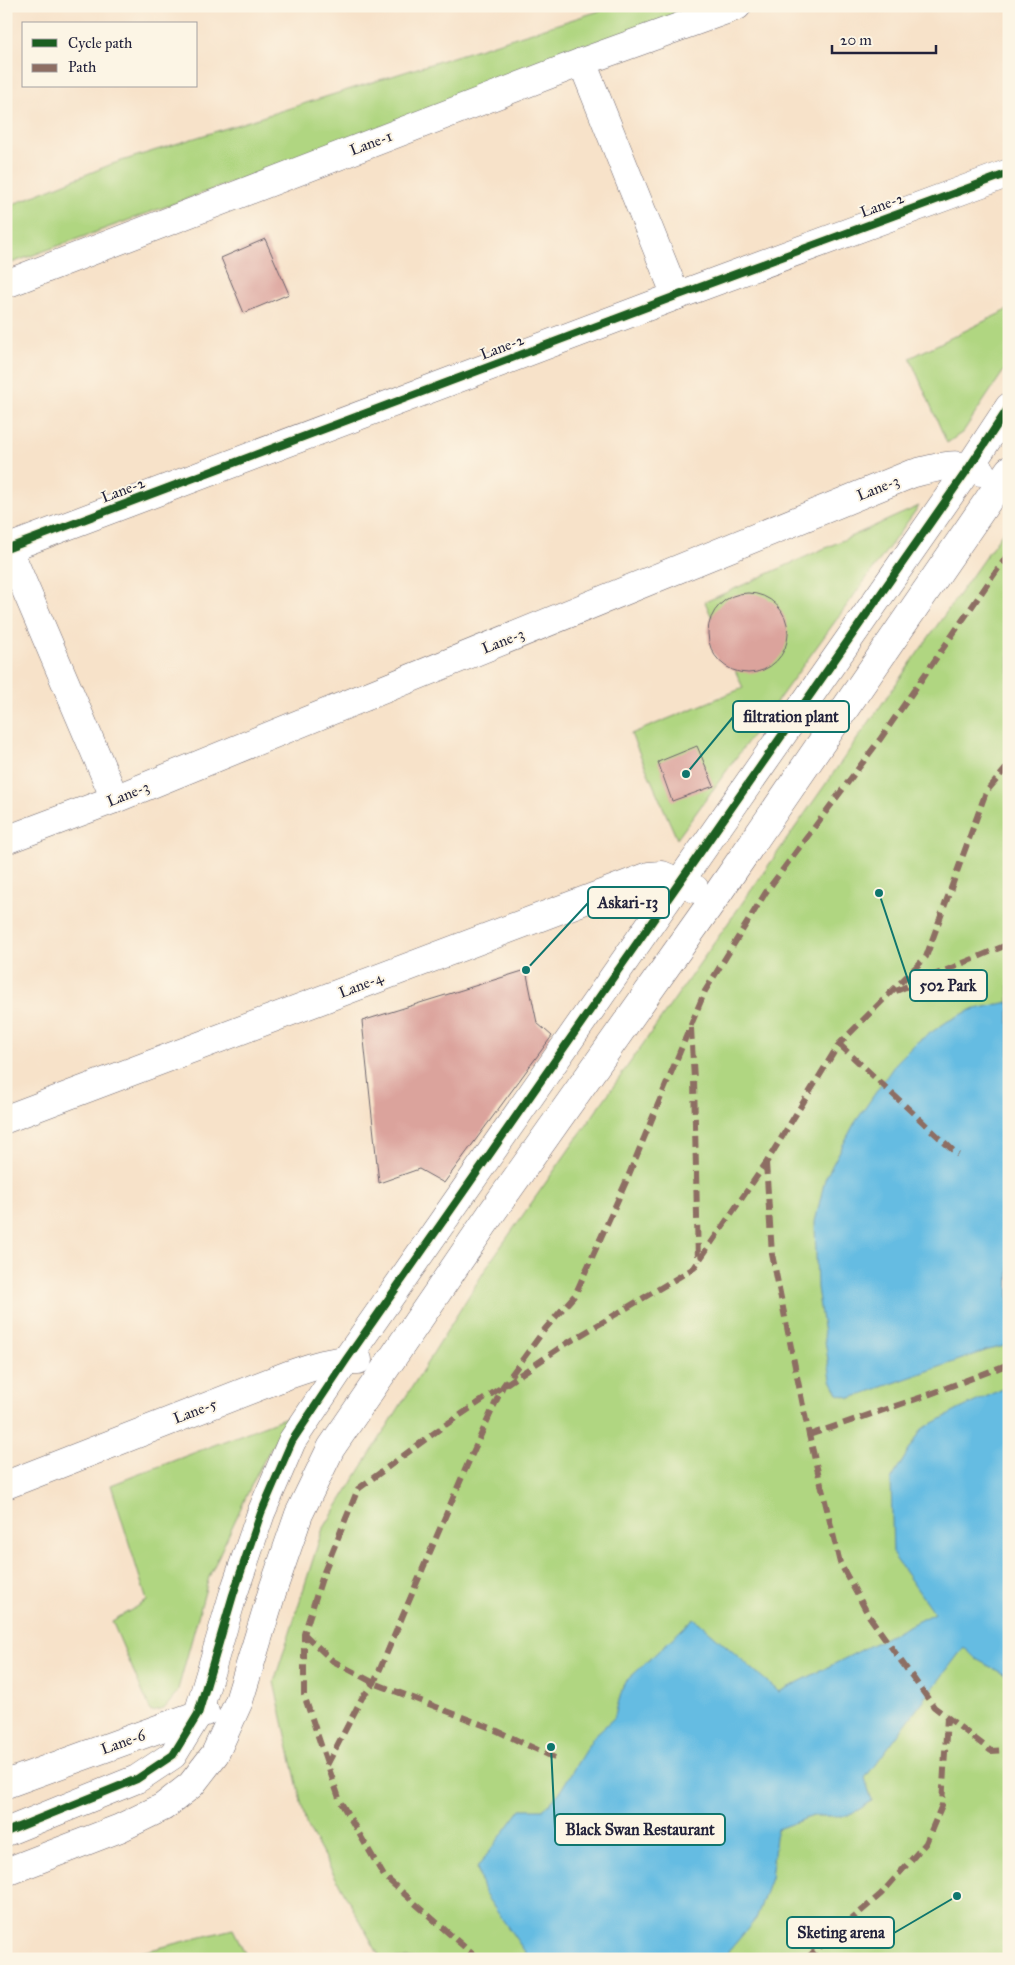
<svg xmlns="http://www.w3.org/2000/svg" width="1015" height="1965" font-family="'IM FELL Great Primer',serif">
	<rect width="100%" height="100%" fill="#fcf5e5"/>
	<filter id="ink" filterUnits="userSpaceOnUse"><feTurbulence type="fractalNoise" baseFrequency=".02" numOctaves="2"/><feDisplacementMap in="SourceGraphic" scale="10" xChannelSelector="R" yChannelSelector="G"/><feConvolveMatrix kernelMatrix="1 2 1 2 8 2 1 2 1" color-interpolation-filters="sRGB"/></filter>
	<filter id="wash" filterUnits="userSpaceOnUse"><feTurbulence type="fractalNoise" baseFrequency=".0096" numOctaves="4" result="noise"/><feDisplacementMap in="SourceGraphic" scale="20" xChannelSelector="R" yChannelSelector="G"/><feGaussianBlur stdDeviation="1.12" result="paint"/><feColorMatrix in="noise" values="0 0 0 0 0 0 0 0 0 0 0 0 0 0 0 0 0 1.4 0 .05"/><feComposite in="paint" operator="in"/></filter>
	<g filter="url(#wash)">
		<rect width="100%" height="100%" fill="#f7e2c9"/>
		<!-- green -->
		<g fill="#b0d681" stroke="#697c5e">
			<polygon points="615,6 714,6 6,265 6,207 112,164"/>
			<polygon points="1009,309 1009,363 963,432 947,443 910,358"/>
			<polygon points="919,506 677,839 631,734 743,688 705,602"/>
			<polygon points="1009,523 1009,1959 381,1959 306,1824 274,1682 322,1531 490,1262"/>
			<polygon points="289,1416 257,1473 209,1577 177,1693 164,1709 151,1712 112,1621 147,1601 111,1485"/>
			<polygon points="233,1929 248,1959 115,1959"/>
		</g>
		<!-- water -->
		<g fill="#65bce2" stroke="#446f8e">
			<polygon points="1009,1002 1009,1345 988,1350 851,1398 838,1394 831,1380 817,1288 815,1222 825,1179 854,1124 896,1063 917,1042 948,1021 971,1010"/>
			<polygon points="1009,1386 1009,1677 976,1659 964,1647 865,1778 872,1801 849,1816 813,1816 777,1829 771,1878 756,1919 722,1959 530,1959 484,1893 477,1868 521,1809 544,1809 559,1793 594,1736 614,1718 624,1683 694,1618 779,1692 934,1613 893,1555 891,1480 922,1429 960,1409"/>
		</g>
		<g id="blocks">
			<!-- building -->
			<g fill="#dba39c">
				<polygon points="265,239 289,294 244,313 221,258"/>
				<circle cx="748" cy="633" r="40"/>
				<polygon points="697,746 714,786 672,801 658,762"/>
				<polygon points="526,970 537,1023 552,1036 444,1183 419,1169 379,1183 362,1021"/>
			</g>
		</g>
	</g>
	<g filter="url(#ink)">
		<use href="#blocks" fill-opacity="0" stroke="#6d656d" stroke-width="1"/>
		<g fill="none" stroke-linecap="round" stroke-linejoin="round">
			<defs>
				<g id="minor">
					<polyline points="582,62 676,296"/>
					<polyline points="6,284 582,62 737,6"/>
					<polyline points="8,548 115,799"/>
					<polyline points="6,549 676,296 1009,173"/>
					<path d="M6 840 115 799 911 474C935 468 958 459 981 472"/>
					<polyline points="6,1119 649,876 662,875 695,889"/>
					<path d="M6 1485 288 1375C311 1367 333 1359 358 1360"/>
					<polyline points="6,1784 205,1712"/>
					<polyline points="6,1832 137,1779 173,1755 198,1714 233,1595 261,1513 292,1441 346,1360 970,466 1009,407"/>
					<polyline points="6,1872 120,1828 163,1807 191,1785 215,1754 239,1701 273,1589 299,1514 331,1448 493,1211 714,899 1009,470"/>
				</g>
			</defs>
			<!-- minor casing -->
			<use href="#minor" stroke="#6d656d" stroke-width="29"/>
			<!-- minor -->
			<use href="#minor" stroke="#fff" stroke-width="28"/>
			<!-- quiet -->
			<g stroke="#8d6e63" stroke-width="6" stroke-dasharray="12 6" stroke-linecap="butt">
				<polyline points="896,991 1009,944"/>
				<polyline points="691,1028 694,1079 698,1262"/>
				<polyline points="839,1044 958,1155"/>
				<polyline points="766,1163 772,1254 809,1435 840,1563 869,1616 934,1707 991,1751 1009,1750"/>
				<polyline points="809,1435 925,1396 1009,1364"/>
				<polyline points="304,1634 333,1661 374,1683 491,1728 557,1759"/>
				<polyline points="327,1765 362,1698 374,1683 465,1470 503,1386 545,1329 575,1295 625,1184 705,991 766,892 881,738 1009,553"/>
				<polyline points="478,1959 384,1876 340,1801 304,1695 304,1634 324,1572 358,1489 441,1428 564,1345 694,1268 766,1163 839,1044 926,957 986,792 1009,765"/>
				<polyline points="806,1959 881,1894 926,1843 942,1805 947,1717"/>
			</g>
			<defs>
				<g id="cycleway">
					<polyline points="6,549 676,296 1009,173"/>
					<polyline points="6,1832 137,1779 173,1755 198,1714 233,1595 261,1513 292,1441 346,1360 970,466 1009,407"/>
				</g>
			</defs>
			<!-- cycleway casing -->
			<use href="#cycleway" stroke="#fcf5e5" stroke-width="11"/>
			<!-- cycleway -->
			<use href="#cycleway" stroke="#1b5e20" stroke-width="8"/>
		</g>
	</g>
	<g text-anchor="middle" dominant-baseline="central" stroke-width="4" stroke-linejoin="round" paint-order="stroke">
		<!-- street labels -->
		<g font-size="15" fill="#22223b" stroke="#fcf5e5">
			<text transform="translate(371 143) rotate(-21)">Lane-1</text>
			<text transform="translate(882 205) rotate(-20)">Lane-2</text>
			<text transform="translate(502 347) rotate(-21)">Lane-2</text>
			<text transform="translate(878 488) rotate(-22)">Lane-3</text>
			<text transform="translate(123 490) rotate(-21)">Lane-2</text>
			<text transform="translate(503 641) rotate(-22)">Lane-3</text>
			<text transform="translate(128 794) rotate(-22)">Lane-3</text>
			<text transform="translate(361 985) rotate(-21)">Lane-4</text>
			<text transform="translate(195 1411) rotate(-21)">Lane-5</text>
			<text transform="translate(123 1742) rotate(-20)">Lane-6</text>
		</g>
	</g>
	<!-- callouts -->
	<path fill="none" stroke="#0f766e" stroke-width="2" d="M686 774L733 717M526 970L588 903M879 893L910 986M551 1747L555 1829M957 1896L894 1933"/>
	<g fill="#0f766e" stroke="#fcf5e5" stroke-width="2">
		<circle cx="686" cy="774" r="5"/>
		<circle cx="526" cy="970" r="5"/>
		<circle cx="879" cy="893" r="5"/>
		<circle cx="551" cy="1747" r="5"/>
		<circle cx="957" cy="1896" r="5"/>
	</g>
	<g fill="#fcf5e5" stroke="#0f766e" stroke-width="2">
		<rect x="733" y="701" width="116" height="31" rx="5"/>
		<rect x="588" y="887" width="81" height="31" rx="5"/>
		<rect x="910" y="970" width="77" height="31" rx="5"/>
		<rect x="555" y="1814" width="170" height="31" rx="5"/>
		<rect x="787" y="1917" width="107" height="31" rx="5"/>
	</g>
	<g font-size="16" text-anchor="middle" font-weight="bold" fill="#22223b">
		<text x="791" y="722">filtration plant</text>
		<text x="628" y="908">Askari-13</text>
		<text x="948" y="991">502 Park</text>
		<text x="640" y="1835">Black Swan Restaurant</text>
		<text x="841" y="1938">Sketing arena</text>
	</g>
	<!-- margin -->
	<rect width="1015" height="1965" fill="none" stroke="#fcf5e5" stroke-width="25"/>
	<!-- legend -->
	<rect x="22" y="22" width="175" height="65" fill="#fcf5e5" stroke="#a5a1a1"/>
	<rect x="32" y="39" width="25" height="8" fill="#1b5e20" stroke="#a5a1a1"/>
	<text x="68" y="48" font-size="15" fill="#22223b">Cycle path</text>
	<rect x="32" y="64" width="25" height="8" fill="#8d6e63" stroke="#a5a1a1"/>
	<text x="68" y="72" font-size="15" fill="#22223b">Path</text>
	<!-- scale -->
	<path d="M832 45v8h104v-8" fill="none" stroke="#22223b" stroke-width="2.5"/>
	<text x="840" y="45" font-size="15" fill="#22223b" stroke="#fcf5e5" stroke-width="4" paint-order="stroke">20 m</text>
</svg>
